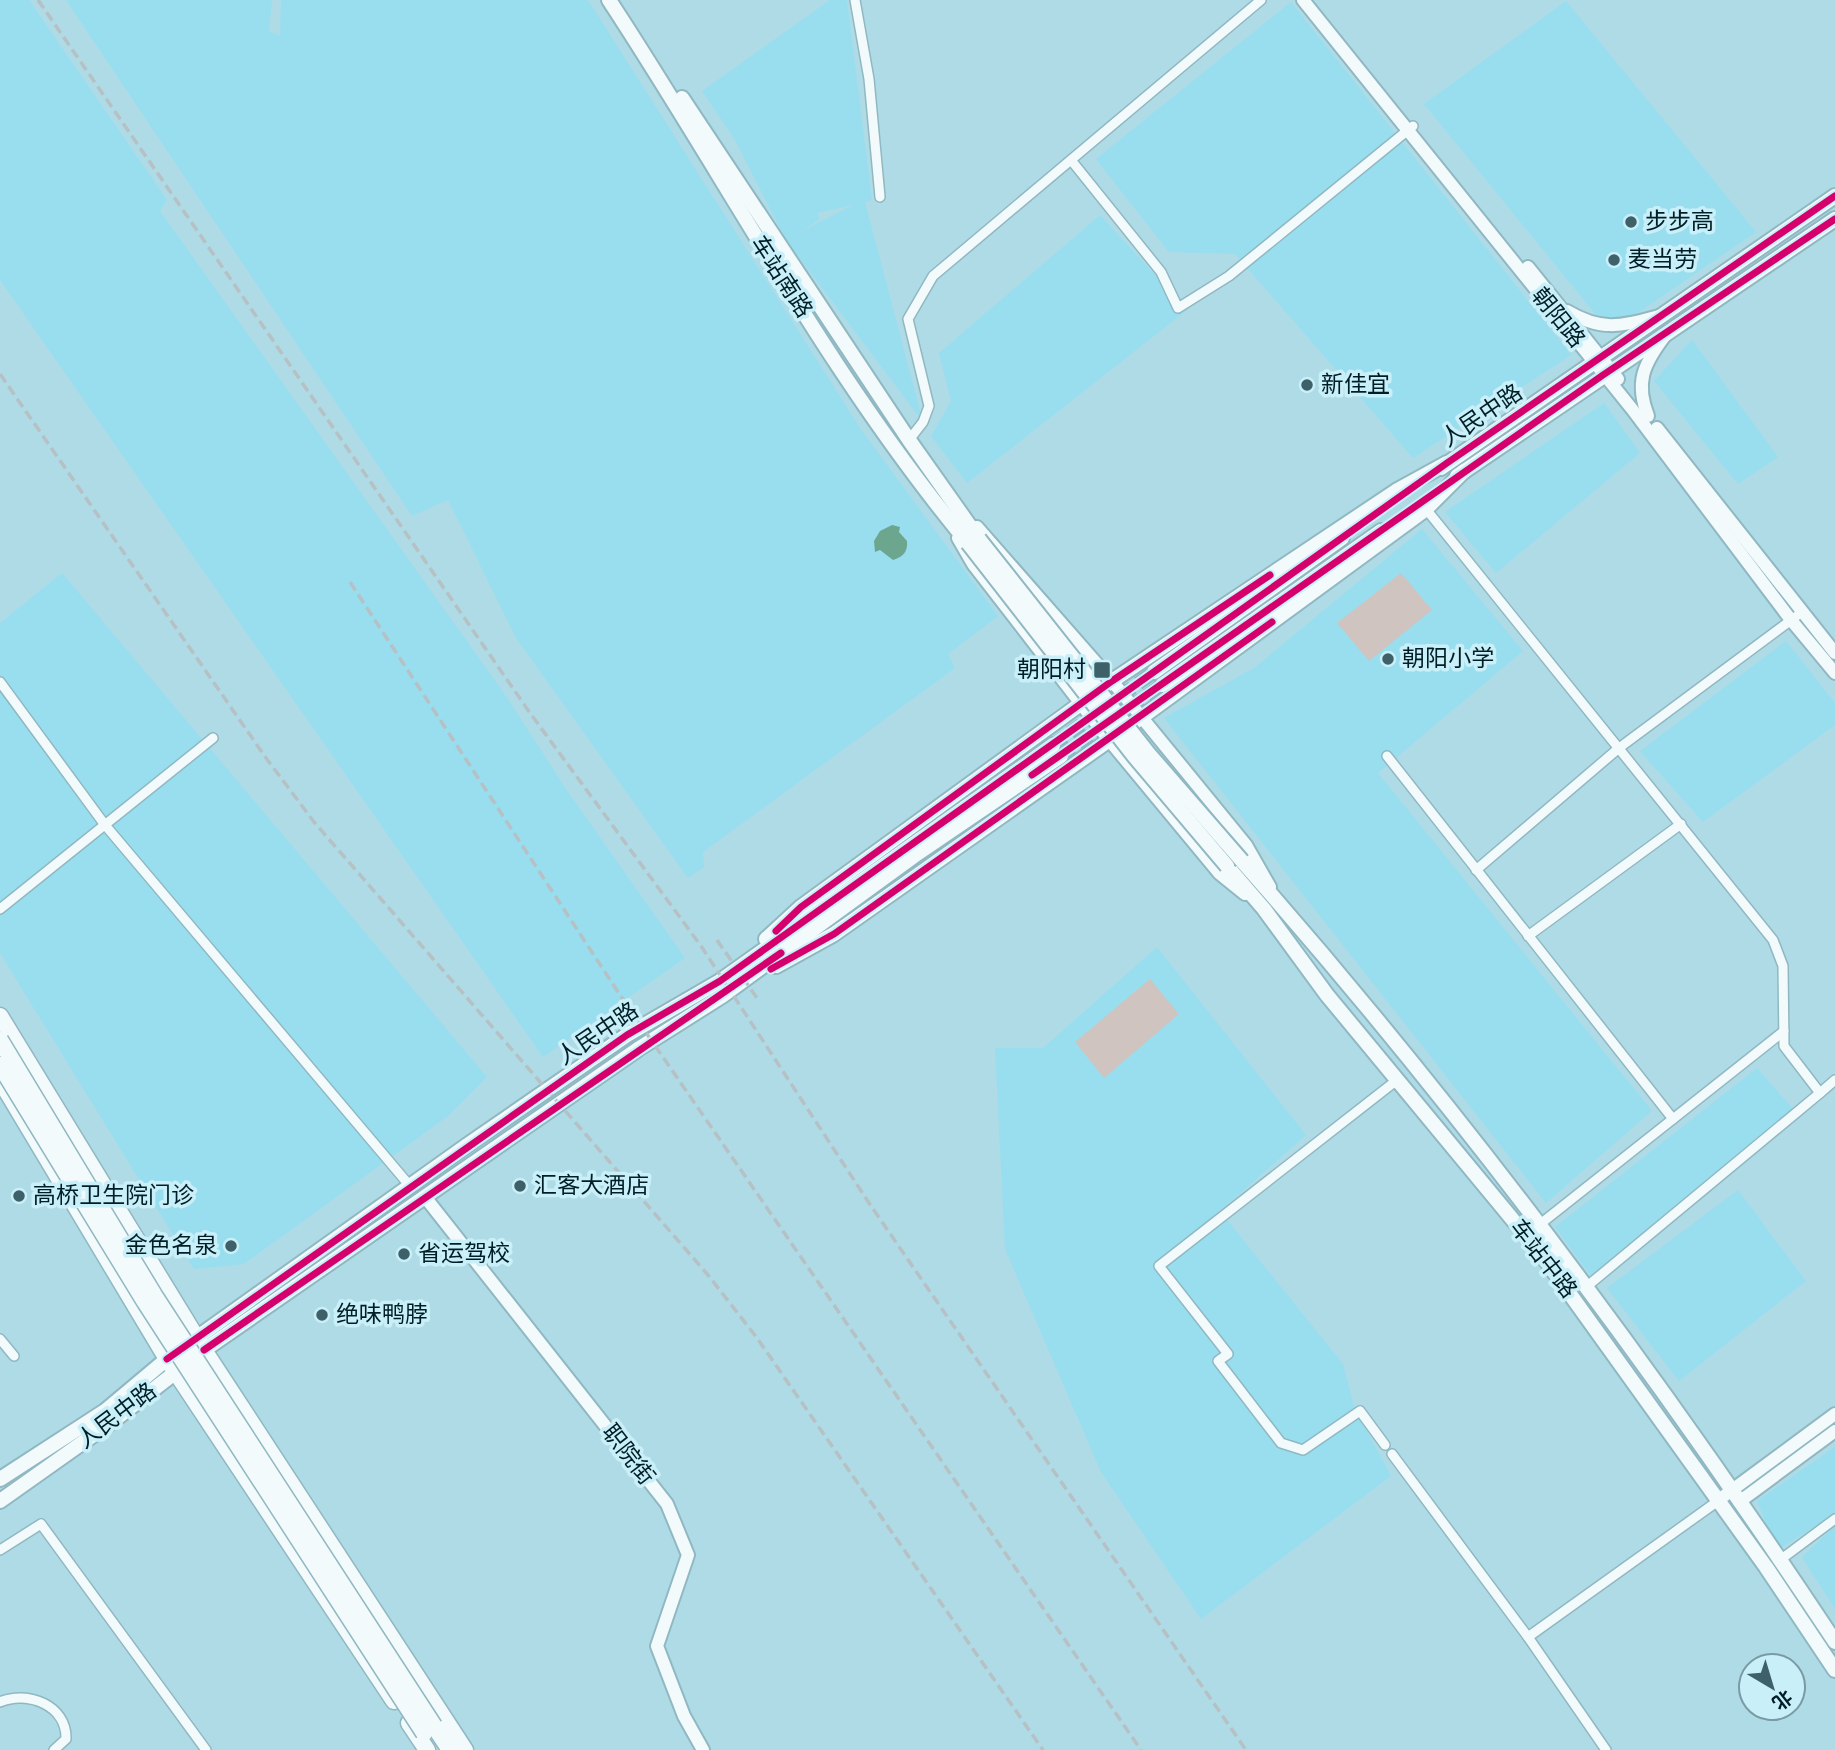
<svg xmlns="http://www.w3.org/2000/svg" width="1835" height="1750" font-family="'Sofia Sans Condensed','Noto Sans SC',sans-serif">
	<rect width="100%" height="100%" fill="#afdbe6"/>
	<!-- built -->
	<g fill="#98deef" fill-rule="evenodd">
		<polygon points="0,0 29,0 167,200 160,211 508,699 568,792 685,958 543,1057 0,280"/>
		<polygon points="66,0 272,0 269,31 280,36 281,0 588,0 860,428 998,616 948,654 955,668 703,852 704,867 688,878 516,638 448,500 412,516"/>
		<path d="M830 0H847L872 200 865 202 923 422 786 240 735 140 702 91ZM852 205 851 206 798 233 820 219 817 213Z"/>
		<polygon points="1566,1 1756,232 1610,332 1424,104"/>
		<polygon points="1291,2 1571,355 1413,458 1235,254 1169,252 1096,159"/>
		<polygon points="1100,215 1187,310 967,483 931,436 951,401 939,353"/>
		<polygon points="1692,340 1778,457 1738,484 1654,381"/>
		<polygon points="1604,403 1640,453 1496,573 1445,512"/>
		<polygon points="1422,529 1523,651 1378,773 1652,1111 1546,1203 1164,718 1254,668"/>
		<polygon points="62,573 487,1077 448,1116 244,1264 194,1269 0,953 0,623"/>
		<polygon points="1786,641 1835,703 1835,725 1703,822 1640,751"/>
		<polygon points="1157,947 1306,1135 1220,1211 1343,1364 1354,1407 1391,1476 1201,1619 1101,1472 1005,1249 995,1048 1043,1048"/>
		<polygon points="1757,1068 1800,1117 1597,1284 1555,1227"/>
		<polygon points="1738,1190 1806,1281 1679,1381 1607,1288"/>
		<polygon points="1835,1447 1835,1514 1777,1550 1757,1501"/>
		<polygon points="1835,1526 1835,1609 1802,1557"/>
	</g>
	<!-- green -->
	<g fill="#d0c4c0">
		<polygon points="1401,573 1432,610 1369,661 1337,623"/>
		<polygon points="1150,979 1179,1014 1104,1078 1075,1042"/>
	</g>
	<!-- water -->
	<path fill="#6da68f" d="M892 525 900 527 899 532 907 541C908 552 903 557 893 560L880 550 875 552 874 541 880 531Z"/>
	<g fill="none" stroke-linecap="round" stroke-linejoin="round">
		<!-- primary-tunnel -->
		<g stroke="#8cb5c0" stroke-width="14" stroke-dasharray="14 7" stroke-linecap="butt">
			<polyline points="1053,745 1154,672"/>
			<polyline points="1061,756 1162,685"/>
		</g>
		<defs>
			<g id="minor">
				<polyline points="855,0 869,79 880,197"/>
				<polyline points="1071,160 1161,272 1178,308 1229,276 1413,126"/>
				<polyline points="909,440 923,422 929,406 908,319 933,276 1261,0"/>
				<polyline points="1426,509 1773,940 1783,966 1784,1046 1820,1093 1835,1080"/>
				<polyline points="0,682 105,825 410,1186"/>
				<polyline points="1387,756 1673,1119"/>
				<polyline points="1476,870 1619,748 1802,612"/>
				<polyline points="0,909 213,738"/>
				<polyline points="1528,936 1681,824"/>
				<polyline points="1539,1225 1784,1031"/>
				<polyline points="1585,1288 1820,1093"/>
				<polyline points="0,1339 14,1356"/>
				<polyline points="1385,1445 1360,1411 1303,1450 1281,1443 1218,1361 1228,1354 1159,1266 1397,1080"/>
				<polyline points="1392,1454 1528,1637 1718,1501"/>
				<polyline points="0,1550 41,1524 206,1750"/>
				<polyline points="1780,1560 1835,1519"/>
				<polyline points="1528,1637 1606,1750"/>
				<path d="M0 1702C27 1690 67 1705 66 1739L54 1750"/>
			</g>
			<g id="tertiary">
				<polyline points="1303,0 1632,409 1791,620 1835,673"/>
				<polyline points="1528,267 1618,379"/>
				<path d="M1567 311C1602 332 1621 326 1659 316"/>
				<path d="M1648 416C1635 383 1643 365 1664 337"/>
				<polyline points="1657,428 1835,653"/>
				<polyline points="425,1197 667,1504 688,1555 657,1646 684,1716 703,1750"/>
			</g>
			<g id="secondary">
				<polyline points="977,527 1112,681 1246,845 1270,887"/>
				<polyline points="958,538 973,564 1109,740 1219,873 1245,894"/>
				<polyline points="1724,1496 1835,1414"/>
				<polyline points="1739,1502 1835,1431"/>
			</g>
			<g id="primary">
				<path d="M609 0C728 181 829 376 968 543"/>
				<polyline points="682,98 909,440 979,539"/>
				<polyline points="1441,468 1835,196"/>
				<polyline points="1457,476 1835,219"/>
				<polyline points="1154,672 1342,538"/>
				<polyline points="1162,685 1381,531"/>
				<path d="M1242 861C1458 1106 1655 1370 1835 1642"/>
				<polyline points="1227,866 1264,909 1327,995 1542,1255 1766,1567 1835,1670"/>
				<polyline points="766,939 801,907 1112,681 1396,491 1447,463"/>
				<polyline points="776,966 834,934 1142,717 1426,509 1464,471"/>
				<polyline points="0,1479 105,1411 167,1359 466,1146 627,1035 720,981 1053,745"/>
				<polyline points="0,1501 113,1421 204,1350 638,1049 722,996 914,856 1061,756"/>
			</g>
			<g id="trunk">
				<polyline points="0,1016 204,1350 465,1750"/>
				<polyline points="0,1080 167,1359 394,1701"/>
				<polyline points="409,1723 427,1750"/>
				<polyline points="434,1726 450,1750"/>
			</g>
		</defs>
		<!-- minor casing -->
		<use href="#minor" stroke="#90b8c2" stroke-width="12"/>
		<!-- tertiary casing -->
		<use href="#tertiary" stroke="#90b8c2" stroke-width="16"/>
		<!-- secondary casing -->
		<use href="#secondary" stroke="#90b8c2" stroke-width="16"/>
		<!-- primary casing -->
		<use href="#primary" stroke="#90b8c2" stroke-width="18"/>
		<!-- trunk casing -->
		<use href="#trunk" stroke="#90b8c2" stroke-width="19"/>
		<!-- minor -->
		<use href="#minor" stroke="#f3fafb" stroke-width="9"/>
		<!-- tertiary -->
		<use href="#tertiary" stroke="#f3fafb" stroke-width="12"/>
		<!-- secondary -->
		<use href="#secondary" stroke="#f3fafb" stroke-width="12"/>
		<!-- primary -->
		<use href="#primary" stroke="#f3fafb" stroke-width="14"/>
		<!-- trunk -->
		<use href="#trunk" stroke="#f3fafb" stroke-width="16"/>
		<!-- rail -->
		<g stroke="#b5c1c4" stroke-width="3.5" stroke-dasharray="10 5" stroke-linecap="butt">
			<polyline points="38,0 530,713 701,946 871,1206 1246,1750"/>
			<polyline points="0,374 266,758 314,822 708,1275 757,1338 1043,1750"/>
			<polyline points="350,582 618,992 1141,1750"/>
			<polyline points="717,940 757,998"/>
		</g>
		<defs>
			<g id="primary-bridge">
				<polyline points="979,539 1149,754 1242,861"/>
				<polyline points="968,543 1134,756 1227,866"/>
			</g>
			<g id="trunk-bridge">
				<polyline points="0,1040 154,1295 434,1726"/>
				<polyline points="0,1065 145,1302 424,1733"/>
			</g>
		</defs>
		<!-- primary-bridge casing -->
		<use href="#primary-bridge" stroke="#90b8c2" stroke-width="18" stroke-linecap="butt"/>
		<!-- trunk-bridge casing -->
		<use href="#trunk-bridge" stroke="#90b8c2" stroke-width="19" stroke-linecap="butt"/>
		<!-- primary-bridge -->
		<use href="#primary-bridge" stroke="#f3fafb" stroke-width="14"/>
		<!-- trunk-bridge -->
		<use href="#trunk-bridge" stroke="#f3fafb" stroke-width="16"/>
		<defs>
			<g id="cycleway">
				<polyline points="1032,775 1603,375 1835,219"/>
				<polyline points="776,931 801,907 1112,681 1270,575"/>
				<polyline points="771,969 834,934 1272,622"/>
				<polyline points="204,1350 781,953"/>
				<polyline points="167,1359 627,1035 720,981 1447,463 1835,196"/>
			</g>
		</defs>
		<!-- cycleway casing -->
		<use href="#cycleway" stroke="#c9eff9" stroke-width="11"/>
		<!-- cycleway -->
		<use href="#cycleway" stroke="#d6006c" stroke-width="7"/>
	</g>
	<!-- markers -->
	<g fill="#3d6069" stroke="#c9eff9" stroke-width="2.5">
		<circle cx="1631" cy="222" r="7"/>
		<circle cx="1614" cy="260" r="7"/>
		<circle cx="1307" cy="385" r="7"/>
		<circle cx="1388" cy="659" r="7"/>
		<rect x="1093" y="661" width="18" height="18" rx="3.5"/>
		<circle cx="520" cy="1186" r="7"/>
		<circle cx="19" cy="1196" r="7"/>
		<circle cx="231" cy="1246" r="7"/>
		<circle cx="404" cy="1254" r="7"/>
		<circle cx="322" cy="1315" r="7"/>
	</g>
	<g text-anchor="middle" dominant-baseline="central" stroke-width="7" stroke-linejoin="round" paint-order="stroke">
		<!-- poi labels -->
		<g font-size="23" fill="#001e26" stroke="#c9eff9" text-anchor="start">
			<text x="1645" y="222">步步高</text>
			<text x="1628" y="260">麦当劳</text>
			<text x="1321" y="385">新佳宜</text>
			<text x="1402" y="659">朝阳小学</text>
			<text x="1086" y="670" text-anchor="end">朝阳村</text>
			<text x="534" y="1186">汇客大酒店</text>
			<text x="33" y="1196">高桥卫生院门诊</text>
			<text x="217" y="1246" text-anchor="end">金色名泉</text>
			<text x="418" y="1254">省运驾校</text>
			<text x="336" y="1315">绝味鸭脖</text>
		</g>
		<!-- street labels -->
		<g font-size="23" fill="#001e26" stroke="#c9eff9">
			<text transform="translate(781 277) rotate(57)">车站南路</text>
			<text transform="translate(1558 318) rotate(51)">朝阳路</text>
			<text transform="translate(1482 416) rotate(-34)">人民中路</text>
			<text transform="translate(598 1034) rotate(-34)">人民中路</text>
			<text transform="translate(1543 1259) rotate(52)">车站中路</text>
			<text transform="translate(117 1416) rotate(-37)">人民中路</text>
			<text transform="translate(628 1455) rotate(52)">职院街</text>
		</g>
	</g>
	<!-- north arrow -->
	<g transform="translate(1772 1687) rotate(142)"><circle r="33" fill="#c9eff9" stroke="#799ba5" stroke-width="2"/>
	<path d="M0-5L12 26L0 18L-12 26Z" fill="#3d6069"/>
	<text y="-10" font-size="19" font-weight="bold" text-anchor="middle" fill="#001e26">北</text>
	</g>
</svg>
